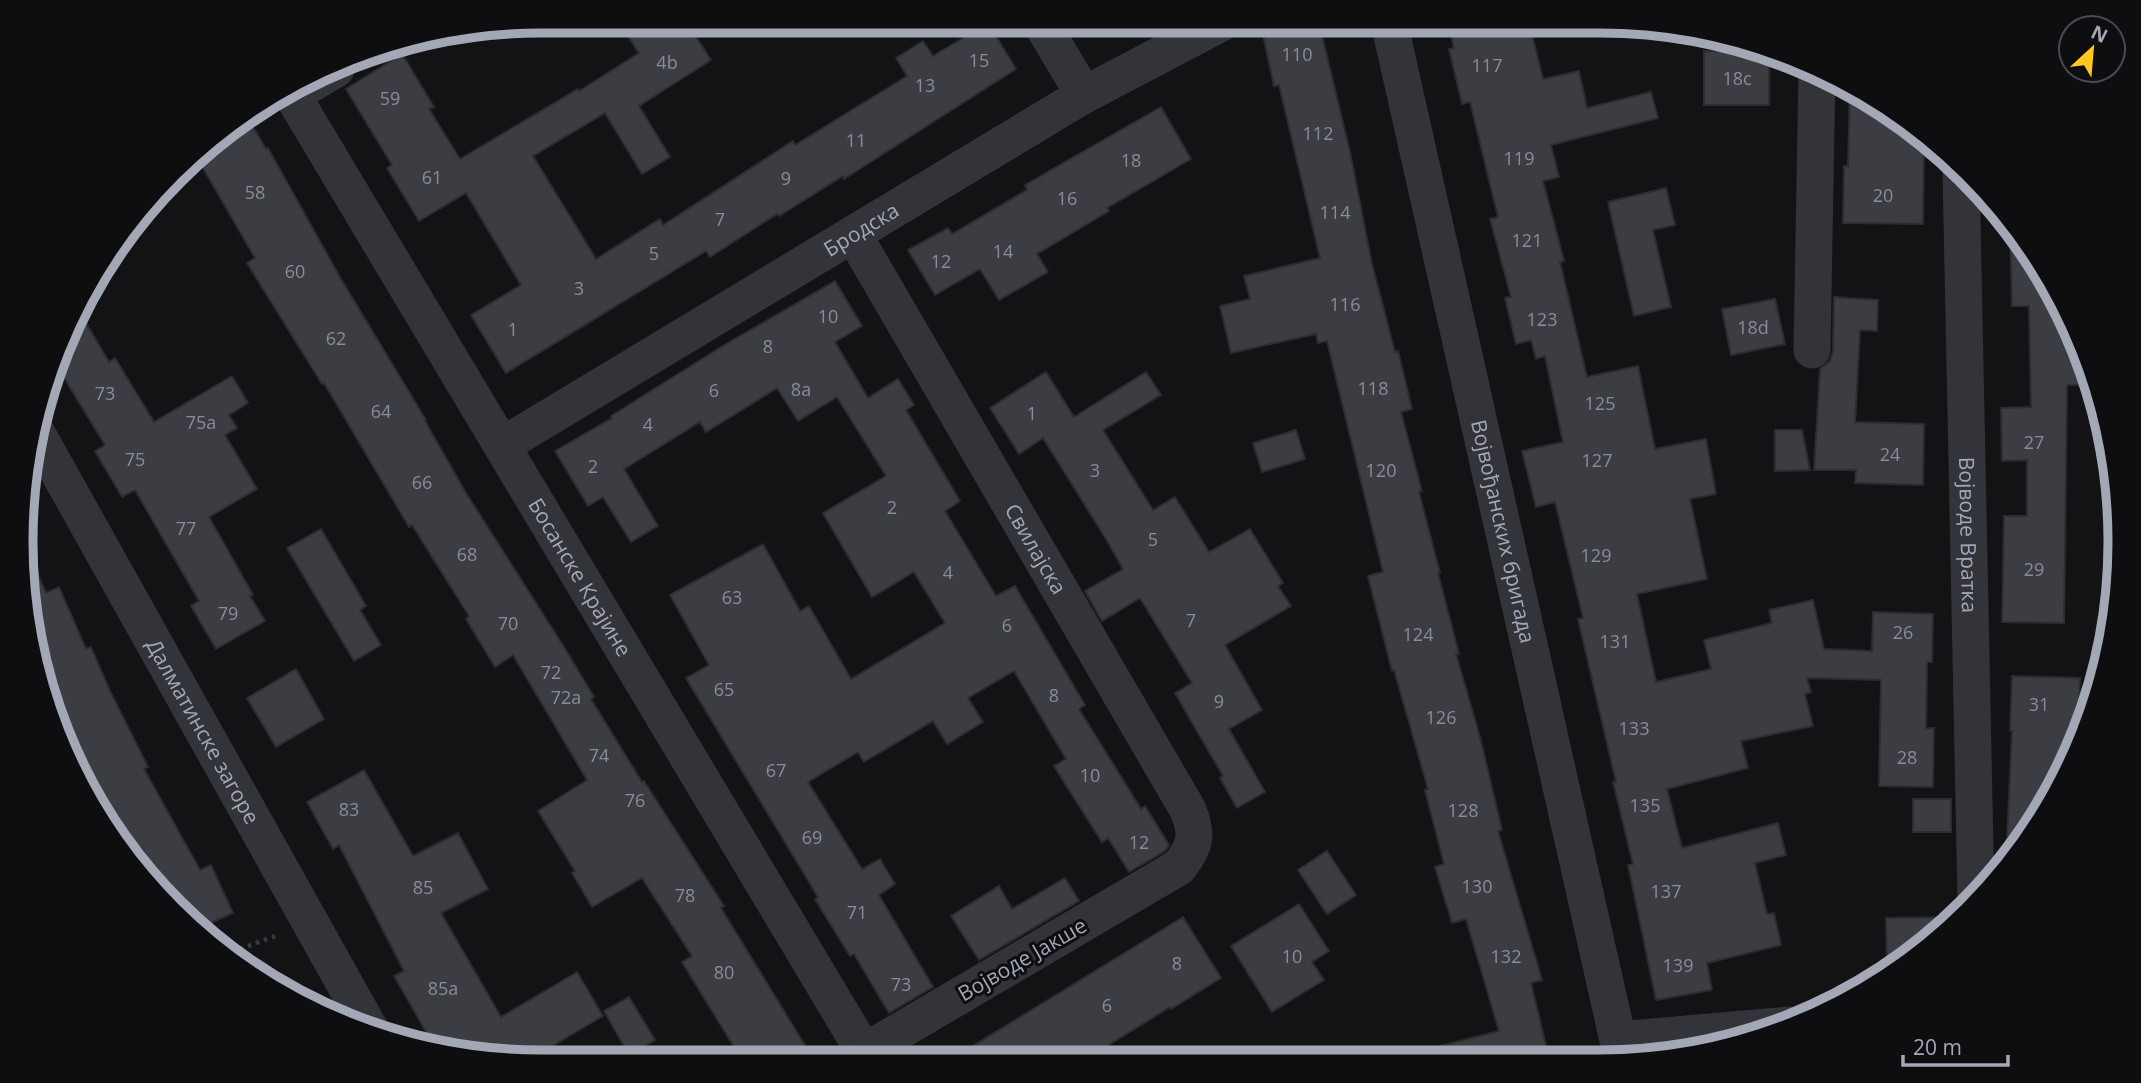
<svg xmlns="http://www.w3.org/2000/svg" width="2141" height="1083" font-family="'Open Sans',sans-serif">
	<rect width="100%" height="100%" fill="#131315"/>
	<!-- building -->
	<g fill="#3c3d42" stroke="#2d2d31" stroke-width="2">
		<polygon points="618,21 686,21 711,60 639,106 670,157 642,174 605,113 533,156 596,259 660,219 663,225 793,141 795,145 907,76 896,58 923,41 933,56 988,23 1016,69 844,179 843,176 779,216 777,214 710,257 706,251 506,373 471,315 521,285 466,193 419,221 387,168 392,165 346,89 402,54 434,107 429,109 460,159 578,89 579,91 639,53"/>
		<polygon points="1448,22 1529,22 1543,79 1579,71 1587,108 1651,92 1658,118 1551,145 1559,177 1543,181 1564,261 1560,262 1587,377 1638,366 1655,449 1706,439 1716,494 1690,499 1707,579 1637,594 1656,682 1711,669 1704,640 1772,623 1769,610 1813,600 1824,649 1872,651 1873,612 1933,614 1932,662 1927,662 1926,728 1934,728 1933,787 1879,786 1881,680 1807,678 1811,692 1805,694 1813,726 1741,741 1748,768 1667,789 1682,848 1778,823 1786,855 1755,863 1767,914 1774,913 1781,945 1707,963 1712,990 1656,1000 1628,865 1633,864 1613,782 1616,782 1578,619 1583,618 1555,502 1536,507 1522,451 1563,442 1545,356 1536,359 1531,340 1516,344 1505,298 1511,297 1490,219 1498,217 1470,102 1462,104 1449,49 1454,48"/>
		<polygon points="1319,23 1350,152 1372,264 1395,352 1398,351 1412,409 1401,412 1422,491 1419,492 1440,573 1438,573 1459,654 1456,654 1480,737 1502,830 1498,831 1542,980 1531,983 1549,1058 1433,1058 1432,1048 1499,1031 1466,919 1452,923 1435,867 1444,864 1425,790 1428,789 1394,670 1392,671 1368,576 1383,572 1327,341 1318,343 1316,334 1231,353 1220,306 1250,299 1244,276 1320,258 1279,85 1274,86 1263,35"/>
		<polygon points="1704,51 1769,52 1769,105 1704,105"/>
		<polygon points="1850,87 1916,128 1924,136 1923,224 1843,223 1844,166 1848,166"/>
		<polygon points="1161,107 1191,159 1107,208 1109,211 1037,254 1048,272 999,300 980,269 935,295 908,250 948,228 952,234 1027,190 1025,185"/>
		<polygon points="247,117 266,149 268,148 341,279 426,420 425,421 466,493 564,647 594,697 591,699 642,782 644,781 724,906 721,908 814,1060 742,1060 682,962 692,956 642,878 592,907 572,873 575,871 538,811 587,780 513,655 495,667 466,619 469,616 412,525 409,527 324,383 322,384 247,263 255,258 196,156 224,129"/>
		<polygon points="1666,188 1675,225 1653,230 1671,307 1634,316 1608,202"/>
		<polygon points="2010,225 2050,281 2092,374 2095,385 2067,385 2064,623 2002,622 2004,516 2027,516 2027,460 2002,461 2001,408 2031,407 2029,306 2012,306"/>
		<polygon points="835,281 862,326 835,342 868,398 898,379 914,405 906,410 960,501 945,511 996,596 1015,586 1085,705 1079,709 1141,809 1145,806 1169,845 1165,851 1129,872 1108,838 1102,842 1054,766 1066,759 1014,671 968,698 983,722 947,744 933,721 864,762 858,752 808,782 862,869 880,859 895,884 879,895 933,987 889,1013 854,954 850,956 815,899 818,897 686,678 709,665 670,595 763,544 800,611 809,606 851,679 945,623 914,572 872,597 823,513 886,476 837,397 798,421 777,388 706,432 700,422 624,469 658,526 631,542 603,497 588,506 555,451 612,418 611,416 721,347"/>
		<polygon points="1834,297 1878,300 1877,331 1860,330 1855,422 1924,424 1923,485 1855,483 1856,470 1814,470 1820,369 1830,361 1833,351"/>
		<polygon points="1775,299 1785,344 1731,355 1722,309"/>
		<polygon points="79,311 109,362 115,358 154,422 232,376 248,403 229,415 237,428 225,435 257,489 209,517 253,595 250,596 265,621 216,649 191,606 199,601 135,490 122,497 95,451 105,445 58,368"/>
		<polygon points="1046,372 1074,417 1146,372 1161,395 1103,430 1153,510 1175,497 1209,552 1250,529 1283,583 1278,586 1291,606 1225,645 1262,710 1229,729 1265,792 1237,808 1220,778 1223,776 1175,693 1192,683 1140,598 1102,621 1085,591 1123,569 1106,539 1043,438 1019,454 990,408"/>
		<polygon points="1296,430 1305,459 1262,472 1253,443"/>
		<polygon points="1775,430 1802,430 1810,470 1775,471"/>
		<polygon points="321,529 366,606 360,610 381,645 354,661 287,548"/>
		<polygon points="27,549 46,593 59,587 86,649 91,647 110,691 148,767 144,769 200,870 211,865 233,913 199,928 174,910 163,895 142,849 134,854 121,837 78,752 70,755 25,609"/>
		<polygon points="296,669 324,719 276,747 247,698"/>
		<polygon points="2012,676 2080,678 2077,742 2066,771 2006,862 2012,731 2010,731"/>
		<polygon points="364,770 413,856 458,833 488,889 441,913 501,1017 577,972 603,1016 527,1061 508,1061 436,1049 394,976 404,971 339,845 333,849 307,802"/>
		<rect x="1913" y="799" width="38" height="33"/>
		<polygon points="1327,851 1356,895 1327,914 1298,870"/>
		<polygon points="1065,878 1079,901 979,960 951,916 999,886 1012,909"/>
		<polygon points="1299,904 1329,951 1312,962 1324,980 1272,1012 1231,946"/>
		<polygon points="1183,917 1221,978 1171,1009 1170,1007 1086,1059 950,1060"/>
		<polygon points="1956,917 1916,955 1887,971 1886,918"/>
		<polygon points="629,997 655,1040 629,1055 604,1011"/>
	</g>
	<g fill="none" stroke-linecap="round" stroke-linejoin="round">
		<!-- path -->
		<polyline stroke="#393b41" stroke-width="4.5" stroke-dasharray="3.5 5" stroke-linecap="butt" points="232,952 278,935"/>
		<!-- minor -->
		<g stroke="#33343a" stroke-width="37">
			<polyline points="1040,21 1084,95"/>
			<path id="s1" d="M1389 22 1622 1058"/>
			<path id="s2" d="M291 93 869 1060"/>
			<polyline points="292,95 336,69"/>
			<path id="s3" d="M1961 171 1976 899"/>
			<path id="s4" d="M853 234 1188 810C1198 835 1196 845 1179 867L864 1052"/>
			<polyline points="1812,350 1817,70"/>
			<path id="s5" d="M35 430 371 1031"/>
			<path id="s6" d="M503 445 1084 95 1223 22"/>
			<polyline points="1618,1040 1790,1025"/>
		</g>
	</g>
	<g text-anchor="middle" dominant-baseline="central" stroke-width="6" stroke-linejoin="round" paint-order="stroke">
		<!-- number labels -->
		<g font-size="18" fill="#898c99">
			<text x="1297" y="54">110</text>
			<text x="979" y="60">15</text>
			<text x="667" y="62">4b</text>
			<text x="1487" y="65">117</text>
			<text x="1737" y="78">18c</text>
			<text x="925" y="85">13</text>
			<text x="390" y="98">59</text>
			<text x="1318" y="133">112</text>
			<text x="856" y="140">11</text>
			<text x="1519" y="158">119</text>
			<text x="1131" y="160">18</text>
			<text x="432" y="177">61</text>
			<text x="786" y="178">9</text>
			<text x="255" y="192">58</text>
			<text x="1883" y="195">20</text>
			<text x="1067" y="198">16</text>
			<text x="1335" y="212">114</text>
			<text x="720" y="219">7</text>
			<text x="1527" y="240">121</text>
			<text x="1003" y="251">14</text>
			<text x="654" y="253">5</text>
			<text x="941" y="261">12</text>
			<text x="295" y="271">60</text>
			<text x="579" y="288">3</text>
			<text x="1345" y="304">116</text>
			<text x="828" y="316">10</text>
			<text x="1542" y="319">123</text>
			<text x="1753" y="327">18d</text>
			<text x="513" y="329">1</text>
			<text x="336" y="338">62</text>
			<text x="768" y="346">8</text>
			<text x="1373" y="388">118</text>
			<text x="801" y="389">8a</text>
			<text x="714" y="390">6</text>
			<text x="105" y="393">73</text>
			<text x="1600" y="403">125</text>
			<text x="381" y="411">64</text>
			<text x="1032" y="413">1</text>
			<text x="201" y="422">75a</text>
			<text x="648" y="424">4</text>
			<text x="2034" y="442">27</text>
			<text x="1890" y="454">24</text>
			<text x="135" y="459">75</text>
			<text x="1597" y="460">127</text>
			<text x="593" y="466">2</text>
			<text x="1095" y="470">3</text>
			<text x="1381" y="470">120</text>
			<text x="422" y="482">66</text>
			<text x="892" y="507">2</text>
			<text x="186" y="528">77</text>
			<text x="1153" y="539">5</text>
			<text x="467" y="554">68</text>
			<text x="1596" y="555">129</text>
			<text x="2034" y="569">29</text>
			<text x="948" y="572">4</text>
			<text x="732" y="597">63</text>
			<text x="228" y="613">79</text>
			<text x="1191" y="620">7</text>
			<text x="508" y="623">70</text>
			<text x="1007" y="625">6</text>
			<text x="1903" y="632">26</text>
			<text x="1418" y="634">124</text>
			<text x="1615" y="641">131</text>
			<text x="551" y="672">72</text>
			<text x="724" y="689">65</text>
			<text x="1054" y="695">8</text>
			<text x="566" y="697">72a</text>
			<text x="1219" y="701">9</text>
			<text x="2039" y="704">31</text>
			<text x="1441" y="717">126</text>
			<text x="1634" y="728">133</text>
			<text x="599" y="755">74</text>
			<text x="1907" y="757">28</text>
			<text x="776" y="770">67</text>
			<text x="1090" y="775">10</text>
			<text x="635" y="800">76</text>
			<text x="1645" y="805">135</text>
			<text x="349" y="809">83</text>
			<text x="1463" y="810">128</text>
			<text x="812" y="837">69</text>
			<text x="1139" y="842">12</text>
			<text x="1477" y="886">130</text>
			<text x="423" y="887">85</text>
			<text x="1666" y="891">137</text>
			<text x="685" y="895">78</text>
			<text x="857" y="912">71</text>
			<text x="1292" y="956">10</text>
			<text x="1506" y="956">132</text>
			<text x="1177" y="963">8</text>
			<text x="1678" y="965">139</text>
			<text x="724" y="972">80</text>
			<text x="901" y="984">73</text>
			<text x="443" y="988">85a</text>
			<text x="1107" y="1005">6</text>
		</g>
		<!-- street labels -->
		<g font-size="21" fill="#a3a7b6" stroke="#0e0e10">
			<text stroke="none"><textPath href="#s6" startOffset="418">Бродска</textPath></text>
			<text stroke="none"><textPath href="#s1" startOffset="522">Војвођанских бригада</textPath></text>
			<text stroke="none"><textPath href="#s3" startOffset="364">Војводе Вратка</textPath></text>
			<text stroke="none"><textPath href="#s4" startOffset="364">Свилајска</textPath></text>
			<text stroke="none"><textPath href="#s2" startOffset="564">Босанске Крајине</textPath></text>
			<text stroke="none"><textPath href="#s5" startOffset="345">Далматинске загоре</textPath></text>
			<text transform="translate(1022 959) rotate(-30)">Војводе Јакше</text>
		</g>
	</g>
	<!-- crop -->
	<path d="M0 0H2141V1083H0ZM541 33H1600A508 508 0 0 1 2108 541V542A508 508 0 0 1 1600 1050H541A508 508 0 0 1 33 542V541A508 508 0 0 1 541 33Z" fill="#0e0e10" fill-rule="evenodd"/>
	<path fill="none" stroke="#a3a7b6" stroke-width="9" d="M541 33H1600A508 508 0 0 1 2108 541V542A508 508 0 0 1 1600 1050H541A508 508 0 0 1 33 542V541A508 508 0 0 1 541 33Z"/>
	<!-- north arrow -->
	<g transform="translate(2092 49) rotate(26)"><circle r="33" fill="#0e0e10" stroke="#4a4b52" stroke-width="2"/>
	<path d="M0-5L12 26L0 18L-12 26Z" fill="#ffc821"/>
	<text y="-10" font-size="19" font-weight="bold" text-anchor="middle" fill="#a3a7b6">N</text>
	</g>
	<!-- scale -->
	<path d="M1903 1055v10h105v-10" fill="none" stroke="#a3a7b6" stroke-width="3.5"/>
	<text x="1913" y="1055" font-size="21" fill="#a3a7b6" stroke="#0e0e10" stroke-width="5" paint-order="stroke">20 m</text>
</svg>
